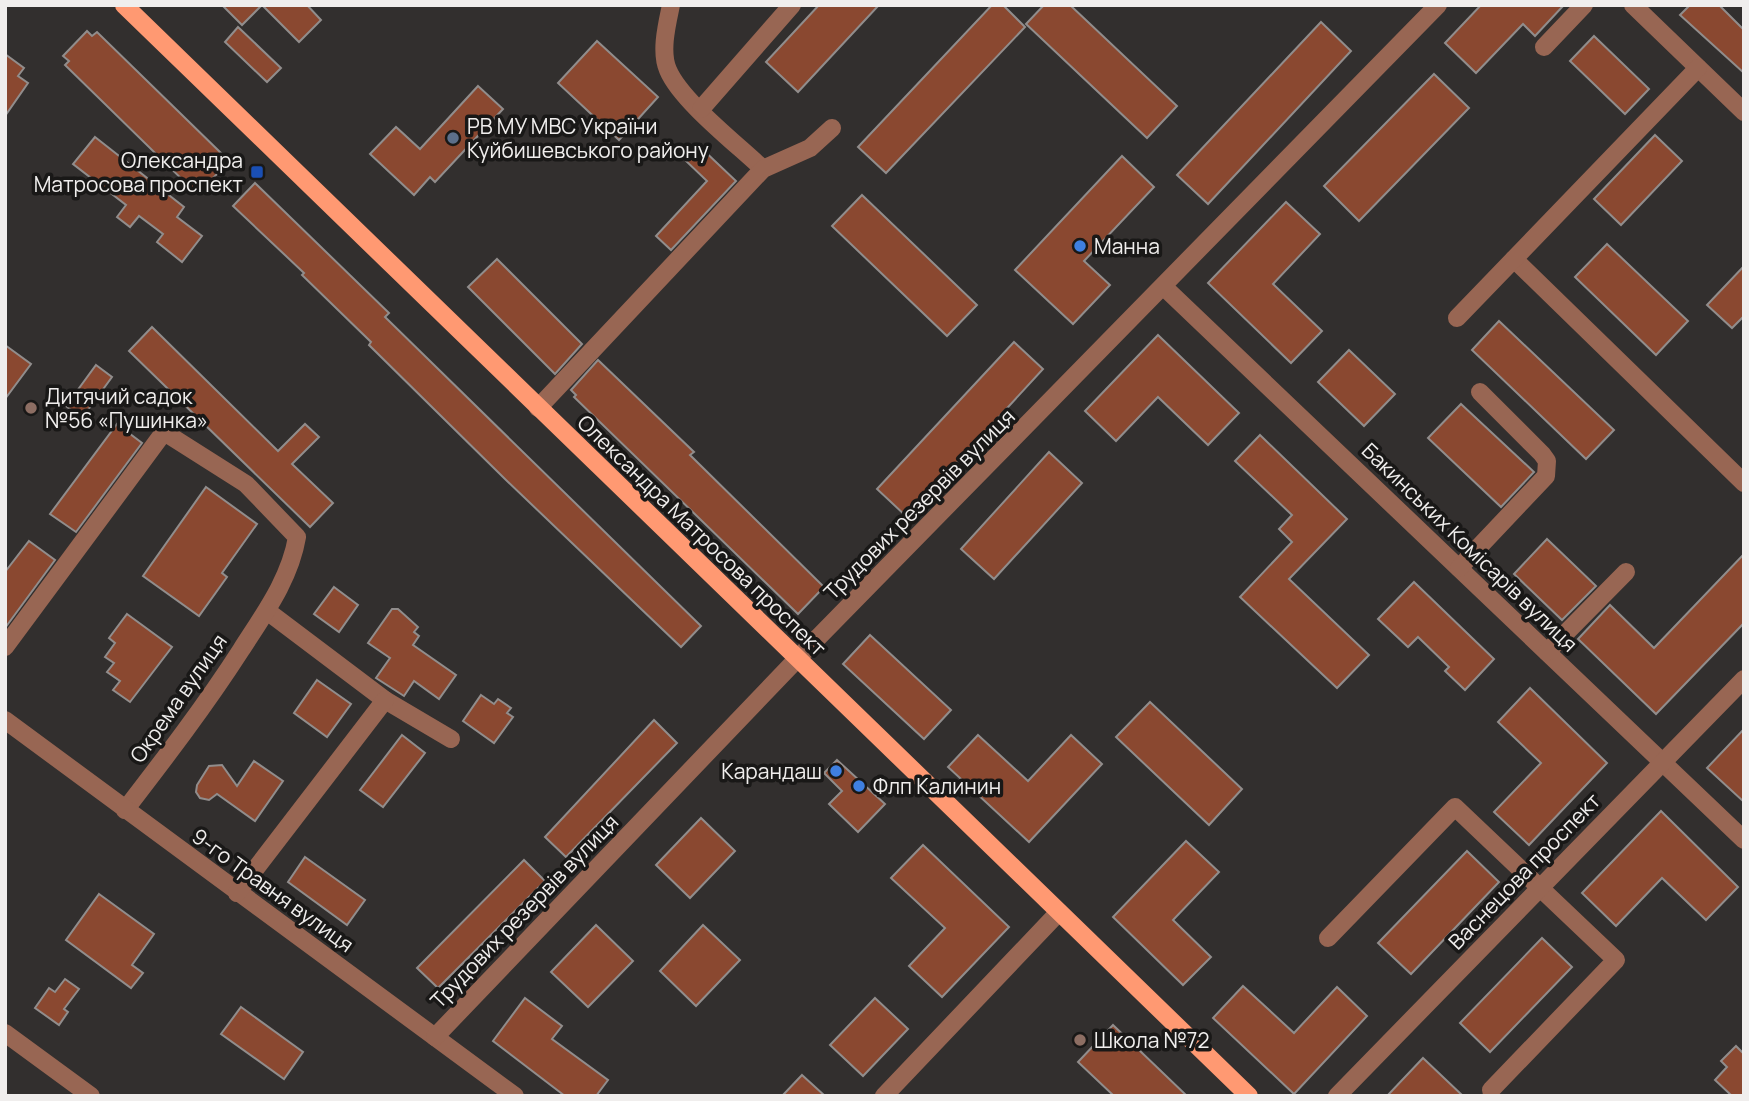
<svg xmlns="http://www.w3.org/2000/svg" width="1749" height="1101" font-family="Manrope,sans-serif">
	<rect width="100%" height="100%" fill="#322f2e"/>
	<!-- building -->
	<g fill="#8a4830" stroke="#918d8c" stroke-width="2">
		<polygon points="222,5 307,5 321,20 299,42 262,5 242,25"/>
		<polygon points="819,5 879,5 798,92 766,62"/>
		<polygon points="992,5 1003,5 1025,27 886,173 858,147"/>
		<polygon points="1044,5 1070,5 1177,106 1147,138 1026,24"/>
		<polygon points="1481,5 1564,5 1535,36 1523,24 1476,73 1445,43"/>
		<polygon points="1690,5 1719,5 1744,30 1744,73 1680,15"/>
		<polygon points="1321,22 1351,51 1208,204 1177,175"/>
		<polygon points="238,27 281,68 267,82 225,42"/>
		<polygon points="87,31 92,36 97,32 223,155 218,159 225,166 201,190 199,188 196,193 65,65 69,61 63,56"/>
		<polygon points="1594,36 1649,89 1625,114 1570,61"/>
		<polygon points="597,41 658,97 619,140 558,83"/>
		<polygon points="5,54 24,68 18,76 28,83 5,116"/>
		<polygon points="1434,74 1469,108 1359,221 1324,186"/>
		<polygon points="478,86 503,109 435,182 430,177 414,195 370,154 396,127 420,149"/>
		<polygon points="1655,135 1682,161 1621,225 1594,199"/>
		<polygon points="95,137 184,207 177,217 202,236 182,262 157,242 163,234 139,216 130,227 117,217 126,205 73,164"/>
		<polygon points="698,145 736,181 671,250 656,236 707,181 685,160"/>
		<polygon points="1122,156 1154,187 1084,261 1110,285 1073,324 1015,270"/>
		<polygon points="255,183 389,313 385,317 701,626 681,647 506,480 369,345 371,342 302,275 304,273 233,206"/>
		<polygon points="862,195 977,305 947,336 832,226"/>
		<polygon points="1286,202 1320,234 1273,284 1322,331 1291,363 1208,283"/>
		<polygon points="1607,244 1688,321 1656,355 1575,277"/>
		<polygon points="497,259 582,344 555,374 468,287"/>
		<polygon points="1744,266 1744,316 1732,328 1707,305"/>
		<polygon points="1499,321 1614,430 1586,459 1472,350"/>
		<polygon points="152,327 278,451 305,424 319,437 292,464 333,503 310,527 129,351"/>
		<polygon points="1158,335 1239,413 1208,445 1158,397 1116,441 1085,411"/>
		<polygon points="1014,342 1043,369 907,517 877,489"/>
		<polygon points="5,345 31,364 5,399"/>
		<polygon points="1349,350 1395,394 1364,426 1318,382"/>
		<polygon points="598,360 694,452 690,455 824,587 798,614 574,397 576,395 571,390"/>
		<polygon points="96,365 112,377 82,418 66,406"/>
		<polygon points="1461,404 1534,472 1501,507 1428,438"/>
		<polygon points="117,424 142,443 76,532 50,514"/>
		<polygon points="1260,435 1347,519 1289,579 1369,655 1337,688 1240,597 1292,542 1279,529 1292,515 1235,461"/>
		<polygon points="1049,452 1082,483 994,579 961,549"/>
		<polygon points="206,487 257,524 222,573 227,577 199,616 143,576"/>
		<polygon points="1547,539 1596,586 1562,620 1514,574"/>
		<polygon points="29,541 55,560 5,628 5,572"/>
		<polygon points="1744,554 1744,623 1656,714 1578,639 1610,605 1654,648"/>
		<polygon points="1414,582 1494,659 1465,690 1445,671 1449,667 1418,637 1408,647 1378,619"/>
		<polygon points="334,587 358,605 339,632 314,614"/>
		<polygon points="392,609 398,609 418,627 414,632 419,636 413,645 456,675 439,699 414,681 404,696 376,678 390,658 368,643"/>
		<polygon points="127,614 172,647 130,702 113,690 120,681 107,672 114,663 105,657 115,643 109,638"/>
		<polygon points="870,635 951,710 924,739 843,664"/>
		<polygon points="317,680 351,704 327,737 294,713"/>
		<polygon points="1530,688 1607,763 1529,845 1494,812 1541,763 1498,722"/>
		<polygon points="481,695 494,704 498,699 511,708 507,713 513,717 494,743 463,721"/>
		<polygon points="1150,702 1242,789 1209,825 1116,737"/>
		<polygon points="654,720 677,743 566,857 545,837"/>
		<polygon points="1744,729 1744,802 1707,768"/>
		<polygon points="402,735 425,753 383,807 360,790"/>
		<polygon points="978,735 1028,781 1071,735 1102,764 1029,842 948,767"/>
		<polygon points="837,760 885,804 858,832 829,804 842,791 824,773"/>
		<polygon points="254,761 283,781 255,821 217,794 209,800 200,798 196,792 197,785 209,766 222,765 237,786"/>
		<polygon points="1661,811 1738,887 1706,920 1662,878 1616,926 1582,893"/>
		<polygon points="701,818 735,851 690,898 656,865"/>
		<polygon points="1186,841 1219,872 1173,920 1211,957 1183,985 1113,917"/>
		<polygon points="923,845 1009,927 942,997 909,966 945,928 891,878"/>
		<polygon points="1467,851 1499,882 1411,974 1378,943"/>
		<polygon points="305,857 365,900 347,925 288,882"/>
		<polygon points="524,860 545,881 438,988 417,968"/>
		<polygon points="99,894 154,934 132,965 143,973 131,988 66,940"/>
		<polygon points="596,925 633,961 588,1007 551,972"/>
		<polygon points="703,925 740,960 696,1006 660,971"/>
		<polygon points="1542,938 1572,967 1490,1052 1460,1023"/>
		<polygon points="65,979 79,989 64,1009 68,1012 59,1025 35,1008 49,988 55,992"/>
		<polygon points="1243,986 1294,1033 1337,987 1367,1016 1294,1094 1213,1018"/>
		<polygon points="525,998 562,1026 552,1039 608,1080 596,1096 565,1096 493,1041"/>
		<polygon points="875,998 908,1029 863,1076 830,1045"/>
		<polygon points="241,1007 303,1052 284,1079 221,1034"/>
		<polygon points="1113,1025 1187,1096 1114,1096 1078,1062"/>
		<polygon points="1736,1046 1742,1052 1744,1050 1744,1096 1732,1096 1715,1080 1727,1067 1721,1061"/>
		<polygon points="1423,1058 1463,1096 1387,1096"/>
		<polygon points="802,1075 825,1096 782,1096"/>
	</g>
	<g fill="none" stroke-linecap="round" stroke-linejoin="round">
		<!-- minor -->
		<g stroke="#986653" stroke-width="18">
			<path d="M671 5C667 24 660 52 668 70 681 101 738 145 763 169"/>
			<polyline points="1633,5 1744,112"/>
			<polyline points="1544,47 1584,5"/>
			<polyline points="701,109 792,5"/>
			<polyline points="1514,259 1744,483"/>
			<polyline points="1164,287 1744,840"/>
			<polyline points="1457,318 1698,68"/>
			<polyline points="538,408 763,169 810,148 832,128"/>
			<polyline points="1459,568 1546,476 1547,461 1542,454 1480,392"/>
			<polyline points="267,611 385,700 451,739"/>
			<path d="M5 647 164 432 246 484 297 537C290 579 264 614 241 650 205 706 165 758 125 810"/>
			<polyline points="1547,652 1626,572"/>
			<polyline points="5,720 515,1096"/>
			<polyline points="237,893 385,700"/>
			<polyline points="1328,938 1455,807 1616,960 1491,1090"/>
			<polyline points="5,1033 91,1096"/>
			<polyline points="435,1037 797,659 1438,5"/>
			<polyline points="884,1096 1059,912"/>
			<polyline points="1337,1096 1744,679"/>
		</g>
		<!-- major -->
		<polyline stroke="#ff9972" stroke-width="18" points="124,5 1249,1096"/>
	</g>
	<!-- markers -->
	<circle fill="#5c6f8a" stroke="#191817" stroke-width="2.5" cx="453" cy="138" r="7"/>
	<rect fill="#1a4fb4" stroke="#191817" stroke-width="2.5" x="250" y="165" width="14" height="14" rx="3.5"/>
	<g fill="#3f7fe0" stroke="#191817" stroke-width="2.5">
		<circle cx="1080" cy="246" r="7"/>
		<circle cx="836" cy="771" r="7"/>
		<circle cx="859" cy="786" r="7"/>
	</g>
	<g fill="#8d6e63" stroke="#191817" stroke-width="2.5">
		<circle cx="31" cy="408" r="7"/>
		<circle cx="1080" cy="1040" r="7"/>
	</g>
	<g text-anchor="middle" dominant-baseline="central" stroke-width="7" stroke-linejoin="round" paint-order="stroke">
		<!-- poi labels -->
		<g font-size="21" fill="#f0eeed" stroke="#191817" text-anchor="start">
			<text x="467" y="126">РВ МУ МВС України<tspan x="467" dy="24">Куйбишевського району</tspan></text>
			<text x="243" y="160" text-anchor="end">Олександра<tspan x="243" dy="24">Матросова проспект</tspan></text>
			<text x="1094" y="246">Манна</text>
			<text x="45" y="396">Дитячий садок<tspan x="45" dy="24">№56 «Пушинка»</tspan></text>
			<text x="822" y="771" text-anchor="end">Карандаш</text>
			<text x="873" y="786">Флп Калинин</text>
			<text x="1094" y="1040">Школа №72</text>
		</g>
		<!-- street labels -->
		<g font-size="21" fill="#f0eeed" stroke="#191817">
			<text transform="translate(919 504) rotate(-45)">Трудових резервів вулиця</text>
			<text transform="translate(702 535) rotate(44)">Олександра Матросова проспект</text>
			<text transform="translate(1470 547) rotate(44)">Бакинських Комісарів вулиця</text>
			<text transform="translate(178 698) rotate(-55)">Окрема вулиця</text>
			<text transform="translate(1524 871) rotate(-46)">Васнецова проспект</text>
			<text transform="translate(273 890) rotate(36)">9-го Травня вулиця</text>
			<text transform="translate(524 911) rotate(-46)">Трудових резервів вулиця</text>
		</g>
	</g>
	<!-- border -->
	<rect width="1749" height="1101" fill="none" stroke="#f0eeed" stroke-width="14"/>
</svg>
